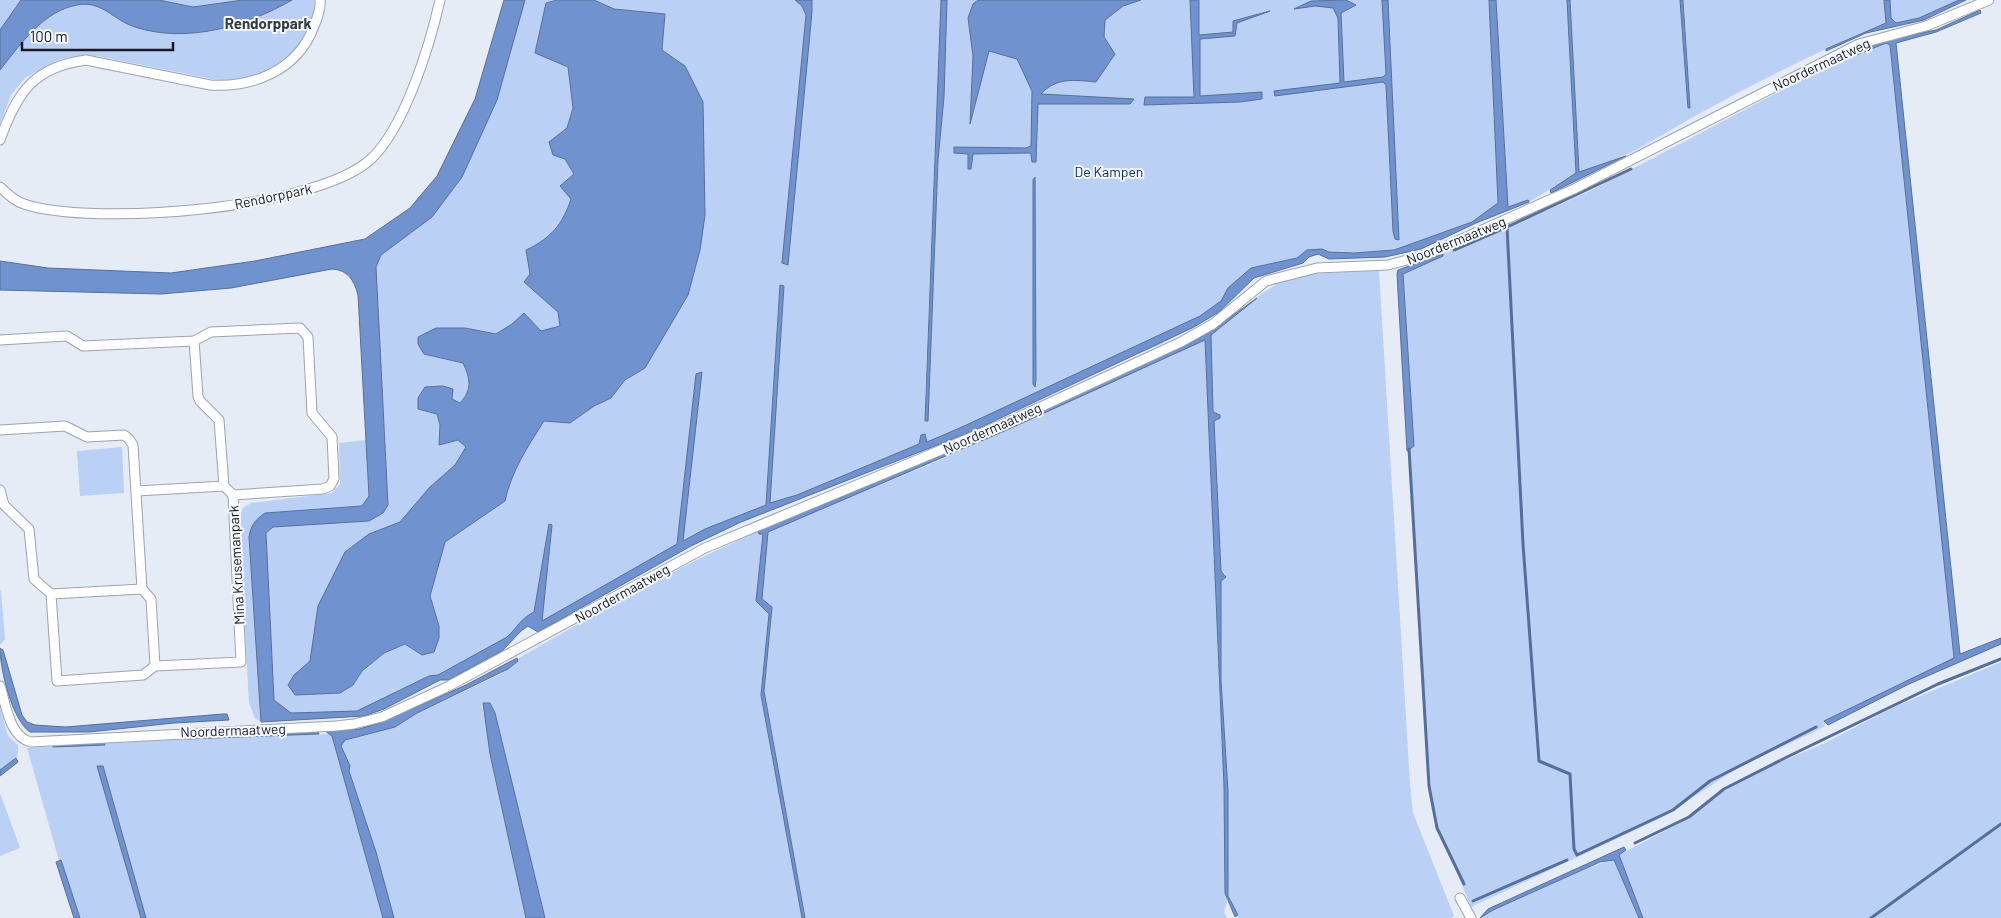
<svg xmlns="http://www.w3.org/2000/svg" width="2001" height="918" font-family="Barlow,sans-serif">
	<rect width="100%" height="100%" fill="#e5ecf6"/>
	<!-- green -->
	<g fill="#bad0f5">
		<polygon points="0,0 21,0 0,30"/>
		<polygon points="159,0 243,0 193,7"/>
		<path d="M292 0H315C313 51 271 81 222 81L97 56 70 57 58 60 25 78 11 95 0 124C0 113 0 78 0 70 2 65 9 59 12 55 30 32 55 3 88 4 107 5 118 21 135 27 187 44 247 26 292 0Z"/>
		<path d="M525 0H557L546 3 552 61 568 67 573 108 567 128 565 159 574 174 571 199 565 215 545 241 526 250 530 274 524 282 558 312 560 326 541 331 524 313 512 324 496 334 465 328H436L418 337 424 354 463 363C470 378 473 389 460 403L452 399 443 386 425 387 418 398V409L437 414 440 425 439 445 458 440 466 447 455 465 429 488 400 522 369 534 318 606 310 661 294 675 288 685 295 695 340 693 353 685 362 671 384 653 405 644 422 655 439 626 429 596 445 542 504 501C511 472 529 446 544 421L570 423 594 406 611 398 626 380 645 368 703 149V102L685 66 662 50 665 14 614 9 594 0H795L802 6 806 15 782 263 787 265 812 0H941L925 398 928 420 938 160 944 97 947 0H1489L1498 203 1472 222 1393 250 1354 253 1307 250 1297 258 1249 278 1189 329 1159 345 927 442 925 435H921L919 444 797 495 770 503 784 286 780 285 766 505 705 529 682 541 702 373 696 374 677 544 542 621 552 525H549L534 612C520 619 518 627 507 637L438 675 429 676 357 711 291 713 274 700 266 533 273 527 369 521 383 513 388 505 376 267 381 255 432 217Z"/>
		<polygon points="1496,0 1567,0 1576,173 1529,202 1528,200 1508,207"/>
		<path d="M1570 0H1680L1688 107 1690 108 1684 0H1884L1886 23C1822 49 1756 82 1695 116 1658 137 1621 162 1579 172Z"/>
		<polygon points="1890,0 1959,0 1919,18 1896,23 1891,18"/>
		<polygon points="1886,43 1890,45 1954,659 1824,721 1825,726 1814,732 1739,767 1663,817 1471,907 1435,820 1431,803 1424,722 1409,449 1414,446 1403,274 1443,256 1443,254 1507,228 1594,189 1853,53 1854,56"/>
		<path d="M1379 271 1410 784 1413 813 1454 916 1451 918H1238L1228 896V791L1221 680V580L1226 574 1221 571 1214 421 1220 417 1213 412 1211 335C1232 320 1250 300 1272 287 1300 270 1348 272 1379 271Z"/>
		<polygon points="1205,340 1224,786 1225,874 1227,902 1224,912 1227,918 805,918 764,691 772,608 762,599 768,532 935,462"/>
		<path d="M366 440 369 496 362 506 265 513C255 520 251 525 249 537L261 722 255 718 249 703 239 519 243 508 251 503 332 493 340 484 339 443Z"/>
		<polygon points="122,447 124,493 80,496 77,451"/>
		<path d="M758 532 764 533 756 601 769 614 761 695 802 918H545L495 713 490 703H483L482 706 526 918H394L376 852 349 771C350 762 343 755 341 746L345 740 395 727 417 713 501 674 518 661 517 659C597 614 674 567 758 532Z"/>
		<polygon points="1,591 5,639 0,645 0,591"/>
		<polygon points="2001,662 2001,918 1643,918 1619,855 1693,816 1722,792 1773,765 1825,743 1894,707"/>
		<path d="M0 707 8 736 18 745C19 762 13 766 0 776Z"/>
		<polygon points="331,734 383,918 146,918 103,766 97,766 141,918 80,918 61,860 59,861 58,857 27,748 203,738"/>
		<polygon points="0,793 20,848 0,856"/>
		<path d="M1614 860 1639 918H1482C1493 905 1595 863 1614 860Z"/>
	</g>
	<!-- water -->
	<g fill="#7093cf" stroke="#566f9a">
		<path d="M21 0H159L193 7 243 0H292C247 26 187 44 135 27 113 20 102 0 77 5 43 11 20 45 0 70V30Z"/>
		<path d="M504 0H525L497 100 462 177 432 217 381 255 376 267 388 505 383 513 369 521 273 527 266 533 274 700 291 713 357 711 429 676 438 675 507 637C518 627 520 619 534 612L549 524 552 525 542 621 677 544 696 374 702 372 683 541 705 529 766 505 780 285 784 286 770 503 797 495 919 444 921 435 925 434 927 442 962 427 1200 316 1221 301 1228 288 1251 268 1297 258 1307 250 1322 249 1329 252 1354 253 1394 250 1472 222 1498 203 1489 0H1496L1508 207 1528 200 1529 202 1476 223 1421 249 1385 257 1329 259 1318 254 1309 257 1303 263 1254 278 1219 312 1194 327 973 431 741 522 691 546 538 632 528 626 521 631 503 650 448 680H440L384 709 364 716 261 722 249 537C251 525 255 520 265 513L362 506 369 496 358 295C354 280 348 270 332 269L231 288 161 294 0 290V261L48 268 171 273 255 261 365 239 410 208 437 176 475 99Z"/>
		<path d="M557 0H594L614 9 665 14 662 50 685 66 703 102 705 215 700 250 688 295 645 368 625 380 611 398 594 406 570 423 544 421C528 446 511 472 505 501L445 542 430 596 439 626V638L434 652 422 655 405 644 384 653 362 671 353 685 340 693 295 695 288 685 294 675 310 661 318 606 345 552 369 534 400 522 429 488 455 465 466 447 458 440 439 445 440 425 437 414 418 409V398L425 387 443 386 453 389 452 399 460 403C473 389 470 378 463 363L424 354 418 344V337L436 328H465L496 334 512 324 524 313 541 331 560 326 558 312 524 282 530 274 526 250C550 239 563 224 571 199L560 186 574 174 565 159 553 155 549 142 567 128 573 108 568 67 535 53 546 3Z"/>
		<polygon points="795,0 812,0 812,12 788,265 782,263 806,15 802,6"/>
		<polygon points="941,0 947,0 944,97 938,160 928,421 925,421"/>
		<path d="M978 0H1141L1123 6 1105 20 1104 37 1115 54 1096 82C1075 80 1056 77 1041 94L1134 99 1130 104H1038L1036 162H1032L1031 154 1029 153 973 154 971 169H968V154L954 153V147L1026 148 1031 146 1032 91 1017 59 989 51 970 124 973 56 968 18 973 4Z"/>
		<polygon points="1190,0 1199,0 1199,35 1233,32 1233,21 1270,11 1237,23 1235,36 1200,39 1200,96 1262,92 1262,99 1240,102 1144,105 1145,97 1194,97"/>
		<polygon points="1346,0 1356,5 1341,13 1344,82 1383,77 1386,74 1382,0 1388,0 1399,240 1395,239 1393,231 1386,85 1383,82 1275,96 1274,91 1340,83 1338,18 1333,8 1315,6 1294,9 1311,1"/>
		<polygon points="1567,0 1570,0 1579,172 1626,156 1551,193 1550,190 1576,173"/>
		<polygon points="1680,0 1683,0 1690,108 1688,108"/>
		<polygon points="1884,0 1890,0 1891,18 1896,23 1919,18 1959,0 1966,0 1924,20 1866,33 1826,51 1826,49 1886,23"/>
		<polygon points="1980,10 1981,13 1936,32 1896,43 1960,654 2001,638 2001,644 1909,684 1828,725 1824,721 1954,658 1890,45 1886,43 1854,56 1853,53 1887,40 1936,30"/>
		<polygon points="1035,177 1036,380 1035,387 1033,384 1033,180"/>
		<polygon points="1443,254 1443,256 1403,274 1414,446 1407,451 1397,274 1398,270"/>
		<polygon points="1257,298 1211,335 1213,412 1220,415 1220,418 1214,421 1221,571 1226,577 1221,581 1221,680 1228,791 1228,896 1238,915 1235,917 1225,893 1224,786 1205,340 1009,429 768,532 762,599 772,607 764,691 805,918 802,918 761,695 769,614 756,601 763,534 759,534 758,531 877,482 1190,343 1211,331"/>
		<path d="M0 648 3 650 22 715 27 722 35 725 65 727 223 714H227L229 720 174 723 89 732H30C12 720 0 669 0 648Z"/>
		<polygon points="517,658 518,661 508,669 417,713 395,727 345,740 341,746 350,766 349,771 376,852 394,918 383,918 332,736 325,731 359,729 380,723 466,685"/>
		<polygon points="483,703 490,703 495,713 545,918 526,918 490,754"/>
		<polygon points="318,732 319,734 187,739 187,737"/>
		<polygon points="104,743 105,745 53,747 52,744"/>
		<polygon points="16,758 18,762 0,776 0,770"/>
		<polygon points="97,766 103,766 146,918 141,918"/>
		<polygon points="1624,847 1626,850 1619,855 1643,918 1639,918 1614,860 1600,862 1493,910 1480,918 1488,909"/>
		<polygon points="61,860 80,918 74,918 56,862"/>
	</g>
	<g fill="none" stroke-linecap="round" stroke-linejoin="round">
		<!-- stream -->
		<g stroke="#566f9a" stroke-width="3">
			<polyline points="1631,169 1507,227 1523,544 1539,761 1570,774 1574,849 1577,855 1673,810 1710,781 1816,727"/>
			<polyline points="1454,250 1507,227"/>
			<polyline points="1409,449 1429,786 1437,828 1464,884"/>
			<polyline points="1635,843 1689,817 1724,789 1787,757 1938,684 2001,659"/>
			<polyline points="1473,901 1567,860"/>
			<polyline points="1871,918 2001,824"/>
		</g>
		<defs>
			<g id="minor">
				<path d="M0 140C17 93 33 67 86 60L210 85C253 88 298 70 314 26 317 19 321 8 320 0"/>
				<path d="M0 187C8 194 14 201 24 204 93 227 320 209 372 158 405 126 430 45 440 0"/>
				<polyline points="0,340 67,336 83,346 194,341 211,332 300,328 308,337 312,413 332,437 334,479 330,486 323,489 233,495 241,662 155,666 143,675 57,681 51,594 34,579 29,529 4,505 0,490"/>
				<polyline points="194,341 198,396 200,401 219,420 224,486 233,495"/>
				<polyline points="0,430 65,426 87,437 124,435 129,439 133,445 142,589"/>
				<polyline points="137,491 224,486"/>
				<polyline points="51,594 142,589 151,599 155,666"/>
				<path d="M0 686C6 704 9 737 31 742L336 726 354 724 382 717 447 687 705 548 1006 423 1181 342 1213 324 1266 281 1317 268 1388 265 1426 255 1574 189 1859 44 1926 26 1989 0"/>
				<polyline points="1460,898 1471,918"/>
			</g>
		</defs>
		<!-- minor casing -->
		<use href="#minor" stroke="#9da3ad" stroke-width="11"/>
		<!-- minor -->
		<use href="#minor" stroke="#fff" stroke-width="9"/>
	</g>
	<g text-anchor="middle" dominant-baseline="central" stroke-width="4" stroke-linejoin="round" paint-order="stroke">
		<!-- street labels -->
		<g font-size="14" fill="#181a1e" stroke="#f5f9ff">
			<text transform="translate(1821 64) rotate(-25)">Noordermaatweg</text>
			<text transform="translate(273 196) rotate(-12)">Rendorppark</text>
			<text transform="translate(1456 240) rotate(-22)">Noordermaatweg</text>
			<text transform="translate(992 428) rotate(-24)">Noordermaatweg</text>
			<text transform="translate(236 565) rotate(-93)">Mina Krusemanpark</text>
			<text transform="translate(622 593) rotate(-29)">Noordermaatweg</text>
			<text transform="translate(233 730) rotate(-2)">Noordermaatweg</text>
		</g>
		<!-- park labels -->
		<g font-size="14" fill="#042d73" stroke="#f5f9ff">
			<text x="1109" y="171">De Kampen</text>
		</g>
		<!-- neighbourhood labels -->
		<g font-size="15" font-weight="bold" fill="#363b43" stroke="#f5f9ff">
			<text x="268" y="23">Rendorppark</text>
		</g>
	</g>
	<!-- scale -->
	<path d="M22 42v8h151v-8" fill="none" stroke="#181a1e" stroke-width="2.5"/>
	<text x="30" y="42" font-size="15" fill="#181a1e" stroke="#f5f9ff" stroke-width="4" paint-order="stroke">100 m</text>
</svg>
